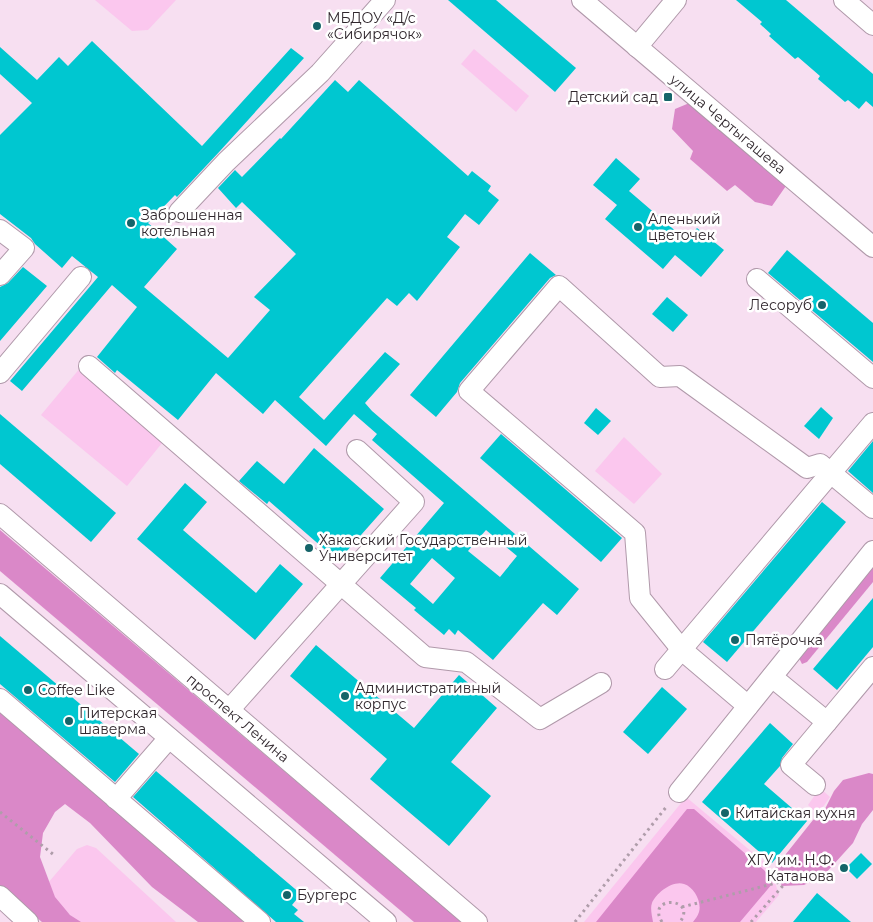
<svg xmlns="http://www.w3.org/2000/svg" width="873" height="922" font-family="Montserrat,sans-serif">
	<rect width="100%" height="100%" fill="#f7dff1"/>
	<!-- green -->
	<g fill="#fbc7ee">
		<polygon points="95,0 176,0 148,30 132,31"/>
		<polygon points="474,49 529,96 516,112 461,64"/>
		<polygon points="81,367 167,437 127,486 41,415"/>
		<polygon points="624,437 662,474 634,504 595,471"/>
		<polygon points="820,788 830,797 818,814 808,805"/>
		<polygon points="686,797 770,867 779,895 756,922 584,922"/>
		<polygon points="87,845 96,848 176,922 78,922 51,897 48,883 77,849"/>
	</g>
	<!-- forest -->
	<g fill="#da88c8">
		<polygon points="687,104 707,104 788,183 772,206 755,202 735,185 727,191 690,159 693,151 672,129 675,109"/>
		<polygon points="0,530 462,922 414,922 0,571"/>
		<polygon points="873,560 873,582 807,662 802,664 799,658"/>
		<polygon points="0,702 241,918 243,922 198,922 152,887 90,823 65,804 55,812 43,833 40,857 55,897 70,915 81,922 42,922 0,887"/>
		<polygon points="869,773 873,774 873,810 862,824 853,843 824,875 804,885 782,886 774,869 813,820 823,813 834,791 843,780"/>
		<path d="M687 809H694L764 870 772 880V884L740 922H693C695 919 698 916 699 912 702 902 694 887 684 884 673 880 656 893 652 903 650 908 652 916 653 922H596Z"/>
	</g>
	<!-- building -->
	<g fill="#00c7d0" fill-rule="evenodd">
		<polygon points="448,0 496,0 576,68 555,92"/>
		<polygon points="736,0 786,0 873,74 873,107 866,101 859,109 848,100 845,102 818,79 820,76 798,57 795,59 769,36 771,34 760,24 762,22"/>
		<path d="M92 41 202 146 291 48 304 58 220 151 177 197 175 195 148 223 177 249 144 287 228 358 270 310 254 297 296 254 242 202 236 208 218 188 235 170 242 177 280 138 281 139 335 80 348 92 359 80 468 176 472 171 491 186 488 191 499 200 479 225 465 214 447 237 460 247 417 301 409 293 397 306 387 298 299 397 324 420 385 352 400 364 365 403 372 411 579 589 557 615 543 603 493 660 458 630 455 635 449 629 444 635 414 610 416 608 380 578 444 503 372 440 377 434 354 414 326 446 275 400 263 414 216 373 178 420 117 370 115 373 97 357 137 307 112 285 22 391 10 381 98 277 72 256 62 268 35 244 31 238 0 214V135L32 103 0 74V47L37 80 59 57 68 66ZM486 530 517 556 500 577 468 551ZM432 558 455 578 433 604 410 584Z"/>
		<polygon points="616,158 640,179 629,191 686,240 697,228 724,250 701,277 675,255 663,269 605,219 617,205 593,185"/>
		<polygon points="787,250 873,323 873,362 768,273"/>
		<polygon points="530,253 556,275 550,278 460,383 457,392 436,417 410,395"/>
		<polygon points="23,267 47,286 0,341 0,287 8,283"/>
		<polygon points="667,297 688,315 673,332 652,314"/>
		<polygon points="821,407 833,418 819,439 804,426"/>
		<polygon points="596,408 611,421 598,435 584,423"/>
		<polygon points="0,414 116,513 91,542 0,464"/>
		<polygon points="501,434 622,538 601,562 480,458"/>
		<polygon points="873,441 873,493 848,471"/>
		<polygon points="314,448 384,509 338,561 269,501 267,504 239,481 257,461 284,484"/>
		<polygon points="185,483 207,502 183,530 256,593 280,564 303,584 255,640 137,539"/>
		<polygon points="822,502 846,522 727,662 703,642"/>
		<polygon points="873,598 873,647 837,690 813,669"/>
		<polygon points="0,636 139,754 115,782 0,684"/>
		<polygon points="316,645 414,728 459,675 497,708 451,762 491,796 449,846 370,779 387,759 290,676"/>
		<polygon points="662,687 687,709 648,754 623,732"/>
		<polygon points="770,723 793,744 782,758 780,766 764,784 807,821 772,863 702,802"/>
		<polygon points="156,771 301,894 292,905 298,910 294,914 304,922 276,922 133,797"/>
		<polygon points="861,853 872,864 857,879 846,868"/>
		<polygon points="817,893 851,922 793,922"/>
	</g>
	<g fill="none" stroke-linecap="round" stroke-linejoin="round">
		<defs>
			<g id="minor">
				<polyline points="582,0 873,247"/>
				<polyline points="844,0 873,25"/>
				<polyline points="637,47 676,0"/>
				<polyline points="179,212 226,162 320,73 385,0"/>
				<polyline points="0,230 24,248 0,275"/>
				<polyline points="757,279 873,378"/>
				<polyline points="89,366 425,657 466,662 540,719 601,683"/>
				<polyline points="0,373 81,277"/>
				<polyline points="0,514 477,922"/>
				<polyline points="0,594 386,922"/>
				<polyline points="665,669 873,423"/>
				<polyline points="772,677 827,722"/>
				<polyline points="0,699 260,922"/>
				<polyline points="748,706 682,650 640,598 635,533 469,391 559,286 660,377 680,376 807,468 820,464 873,508"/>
				<polyline points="229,710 414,502 357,450"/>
				<polyline points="815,785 791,765 873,667"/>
				<polyline points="679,792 873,551"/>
				<polyline points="116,799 169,738"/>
				<polyline points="0,896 28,922"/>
			</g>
		</defs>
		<!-- minor casing -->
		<use href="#minor" stroke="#b099aa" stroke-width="22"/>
		<!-- path -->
		<g stroke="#af9daa" stroke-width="3" stroke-dasharray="2.5 4" stroke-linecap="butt">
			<polyline points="0,812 54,855"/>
			<polyline points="682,907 788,880"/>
			<polyline points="575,922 667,806"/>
			<path d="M662 922C645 895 698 897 680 922"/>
			<polyline points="751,922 788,880"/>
		</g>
		<!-- minor -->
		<use href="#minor" stroke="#fff" stroke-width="20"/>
	</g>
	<!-- markers -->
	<g fill="#156469" stroke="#fff" stroke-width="2">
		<circle cx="317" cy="26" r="5"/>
		<rect x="663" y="92" width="10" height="10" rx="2.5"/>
		<circle cx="131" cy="223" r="5"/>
		<circle cx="638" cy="227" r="5"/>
		<circle cx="822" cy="305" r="5"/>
		<circle cx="309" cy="548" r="5"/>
		<circle cx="735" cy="640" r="5"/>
		<circle cx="28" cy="690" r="5"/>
		<circle cx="345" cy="696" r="5"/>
		<circle cx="69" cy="721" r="5"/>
		<circle cx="725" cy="813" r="5"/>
		<circle cx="844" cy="868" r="5"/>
		<circle cx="287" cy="895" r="5"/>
	</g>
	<g text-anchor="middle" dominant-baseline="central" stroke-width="5" stroke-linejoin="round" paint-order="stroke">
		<!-- poi labels -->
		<g font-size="14" fill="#30272d" stroke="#fff" text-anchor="start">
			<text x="327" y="18">МБДОУ «Д/с<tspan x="327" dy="16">«Сибирячок»</tspan></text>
			<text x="658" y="97" text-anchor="end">Детский сад</text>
			<text x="141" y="215">Заброшенная<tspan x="141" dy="16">котельная</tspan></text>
			<text x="648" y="219">Аленький<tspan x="648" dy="16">цветочек</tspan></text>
			<text x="812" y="305" text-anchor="end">Лесоруб</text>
			<text x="319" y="540">Хакасский Государственный<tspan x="319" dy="16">Университет</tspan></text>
			<text x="745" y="640">Пятёрочка</text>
			<text x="355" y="688">Административный<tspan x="355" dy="16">корпус</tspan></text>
			<text x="38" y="690">Coffee Like</text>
			<text x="79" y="713">Питерская<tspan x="79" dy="16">шаверма</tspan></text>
			<text x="735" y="813">Китайская кухня</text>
			<text x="834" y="860" text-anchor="end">ХГУ им. Н.Ф.<tspan x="834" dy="16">Катанова</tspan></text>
			<text x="297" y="895">Бургерс</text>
		</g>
		<!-- street labels -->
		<g font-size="14" fill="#30272d" stroke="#fff">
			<text transform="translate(728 124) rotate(40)">улица Чертыгашева</text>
			<text transform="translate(238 718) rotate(40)">проспект Ленина</text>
		</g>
	</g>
</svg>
